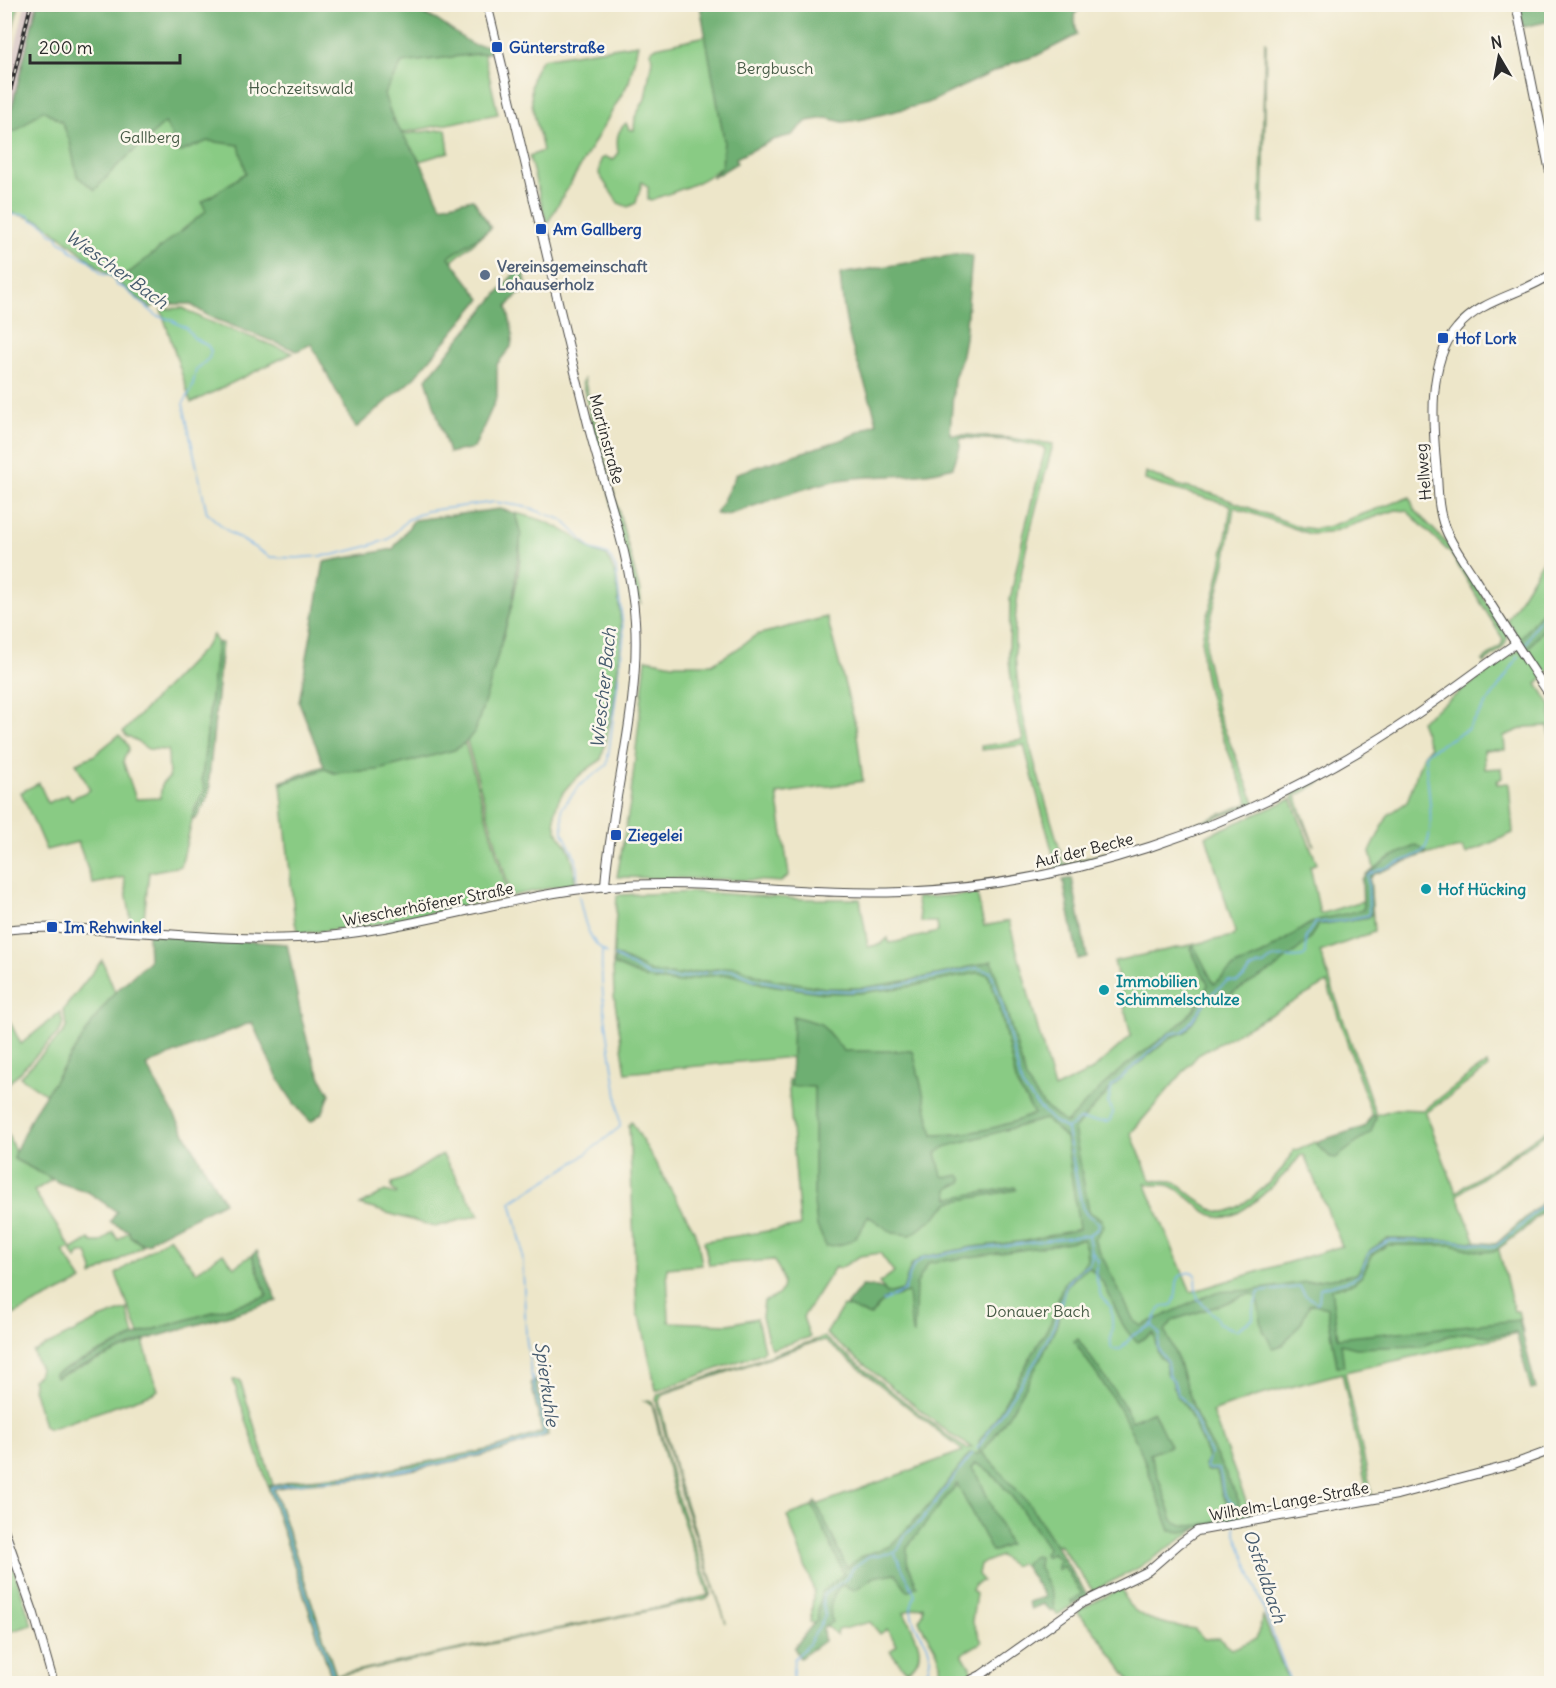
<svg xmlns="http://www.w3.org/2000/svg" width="1556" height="1688" font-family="Delius,sans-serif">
	<rect width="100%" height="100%" fill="#fbf7ec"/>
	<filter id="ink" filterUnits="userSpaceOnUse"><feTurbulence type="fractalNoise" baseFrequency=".0167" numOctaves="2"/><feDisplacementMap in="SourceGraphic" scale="12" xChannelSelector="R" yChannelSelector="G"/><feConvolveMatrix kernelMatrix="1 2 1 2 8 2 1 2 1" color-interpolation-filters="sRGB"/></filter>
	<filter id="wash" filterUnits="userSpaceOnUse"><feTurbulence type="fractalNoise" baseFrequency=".008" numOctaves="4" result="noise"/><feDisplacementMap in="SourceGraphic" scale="24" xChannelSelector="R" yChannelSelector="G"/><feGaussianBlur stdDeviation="1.35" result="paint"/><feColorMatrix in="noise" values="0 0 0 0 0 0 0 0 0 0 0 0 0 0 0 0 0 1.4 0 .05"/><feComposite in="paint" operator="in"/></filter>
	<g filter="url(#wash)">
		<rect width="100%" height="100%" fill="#ede6c9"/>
		<!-- industrial -->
		<polygon fill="#d2bfc0" points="25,5 37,5 5,139 5,91"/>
		<!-- green -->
		<g fill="#89cb84" stroke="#5a7b58" stroke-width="1.5" fill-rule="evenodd">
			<polygon points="5,4 19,5 5,56 4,5"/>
			<path d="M43 5H410L438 21 448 57 484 53 498 114 401 133C389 114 384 93 373 73L396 135 446 129 449 152 420 161 441 206 473 199 491 228 452 261 370 322 226 246 151 308 41 221 5 211V139L6 132 14 131Z"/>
			<path d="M706 36 724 140 722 166C703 184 675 191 651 200L648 199V187L642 182 636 203 628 207 618 203 599 174 601 159 606 157 613 160 618 154C617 141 615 133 626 123L629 129 634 130 635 117 645 99 652 60 651 51 656 47Z"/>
			<polygon points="1265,42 1266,43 1263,224 1260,224"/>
			<path d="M638 44 629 82 547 224 529 156 543 151C539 129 528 103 532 80 533 72 538 65 542 59Z"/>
			<polygon points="183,308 203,319 293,353 191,403 161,309"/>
			<polygon points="584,379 640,592 641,603 635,599 582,382"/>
			<path d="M1008 438 1053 444C1038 503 1019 562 1015 623 1011 705 1042 786 1064 864L1160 838 1249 803C1231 757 1199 690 1202 640 1204 622 1212 605 1216 587 1223 560 1227 533 1231 505L1162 486 1145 480 1146 472 1177 485 1213 494 1300 527 1313 529 1327 527 1410 497 1414 509 1454 551 1507 635C1508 648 1493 655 1484 663L1482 661 1501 646 1503 639 1451 554 1407 511 1396 510 1328 533 1310 534 1234 507 1225 563 1207 634 1206 656 1218 714 1255 803 1160 840 1057 869 1024 745 982 750 981 746 1023 740 1014 702 1009 660 1010 600 1024 532 1045 450 1043 447 1008 440Z"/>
			<path d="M515 513C539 518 555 524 576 538 590 547 588 551 607 556L616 576 622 634 613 709 601 760C576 776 543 800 559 835 561 839 565 842 567 846 574 858 574 869 575 883L511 896 467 741C481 722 484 699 491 676 504 632 532 558 515 513Z"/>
			<path d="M1551 547V668L1537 684 1551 706V738L1548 726 1526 727 1504 736 1505 750H1484L1485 769 1501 768 1502 778 1497 781V784L1509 783 1513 833 1466 854 1462 848 1422 855 1374 874 1370 879 1374 932 1320 952 1376 1115 1395 1109 1424 1110 1474 1072 1487 1064 1488 1068 1426 1113 1456 1192 1551 1127V1130L1457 1195 1478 1247H1488L1497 1243 1514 1311H1518L1523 1332 1345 1372 1372 1495 1368 1496 1342 1373 1254 1397 1212 1412 1252 1517 1201 1526 1138 1568 1093 1591 1059 1544 1046 1550V1557L1053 1553 1060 1561 1059 1569 1064 1566 1082 1594 1073 1605 1057 1615 1054 1610 1053 1597 1037 1565 1026 1563 1025 1567 1020 1563 1013 1566 1000 1556 980 1564 978 1574 982 1581 975 1584 972 1590 976 1594 972 1621 982 1642 962 1654 973 1672C959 1683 949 1681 932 1680L940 1672C943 1650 925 1638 919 1620L923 1613V1606L904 1612C913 1632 932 1657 906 1671L890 1651 897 1645 887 1629 880 1634 870 1622 838 1630 837 1635 829 1628 810 1622 814 1591 787 1516 963 1451 825 1341 815 1342 663 1394 659 1401 677 1477 726 1623 682 1498 656 1400 658 1394 824 1337 953 1440 967 1449 972 1447 954 1437 826 1334 843 1306 847 1307 879 1296 885 1290 879 1283 894 1272 880 1253 860 1256 839 1269 835 1267 803 1317 810 1337 772 1349 770 1347 762 1317 764 1301C789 1296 786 1277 773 1260L709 1265 704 1241 800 1226 788 1080H792V1057L626 1073 614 996 613 964 617 895 698 892 801 899H860L868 947 881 944 888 938 889 943 896 942 938 932 937 922H921L916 898 977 894 984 926 1009 921 1054 1089 1091 1071 1131 1036 1114 961 1233 936 1235 932 1206 836 1291 799 1317 863 1310 866 1320 914 1366 900V874L1374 868 1370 852 1388 815 1407 802 1423 755 1430 747 1420 721 1524 646 1507 620ZM1327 983 1372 1116 1374 1115 1364 1133 1321 1147 1315 1142 1293 1151C1288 1169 1243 1210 1224 1212 1211 1214 1188 1191 1177 1183 1168 1178 1158 1183 1150 1179L1131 1133 1198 1055ZM1301 1155H1304L1308 1164 1342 1246 1191 1292 1145 1183C1155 1187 1162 1183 1171 1186 1188 1193 1200 1213 1218 1217 1240 1223 1288 1172 1301 1155Z"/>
			<polygon points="827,617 856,727 863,781 777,794 789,875 781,882 749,880 617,877 630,803 646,659 673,664 712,664 737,649 756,635"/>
			<polygon points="213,635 217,642 202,779 205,789 195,808 181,866 149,872 143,927 132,927 124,877 93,884 78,842 46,850 21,792 39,783 48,803 68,794 71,799 90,790 76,763 93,756 119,735 125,741 129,748 123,761 136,799 160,798 162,783 169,778 168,750 148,749 130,737 127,737 123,732 205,647"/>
			<polygon points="465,743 508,893 506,897 368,926 304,933 299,932 295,923 281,784 325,769 334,773 454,750"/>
			<polygon points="1363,754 1364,757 1296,796 1314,846 1293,798 1294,793"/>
			<polygon points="102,960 115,992 47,1095 20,1077 63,1033 67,1026 63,1010"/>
			<polygon points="5,1012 21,1044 60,1012 63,1024 60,1031 9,1083 6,1092 4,1092"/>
			<polygon points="632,1122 693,1228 698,1241 702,1265 667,1268 669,1322 729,1324 757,1318 764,1350 762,1353 659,1390 656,1390 641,1320 637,1314 629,1125"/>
			<polygon points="5,1127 15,1152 14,1159 53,1179 34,1191 71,1248 63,1251 82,1281 11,1316 5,1303"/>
			<polygon points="442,1154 479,1215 435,1227 360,1205 385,1191 396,1194 397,1193 392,1189 392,1183 403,1179"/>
			<polygon points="129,1231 130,1236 143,1246 92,1276 93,1270 87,1253 79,1253 76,1259 71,1250 89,1239 92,1242 101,1242 113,1232 118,1240"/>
			<polygon points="169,1237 196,1272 223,1253 234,1267 252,1255 267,1296 139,1334 116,1274"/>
			<polygon points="127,1309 134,1336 54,1374 57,1377 145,1340 144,1345 158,1390 154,1393 49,1429 44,1426 33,1388 34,1387 32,1379 38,1375 40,1369 33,1352 100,1319"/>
			<polygon points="233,1380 240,1380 273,1485 268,1486"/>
			<polygon points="649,1400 653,1403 678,1499 711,1593 710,1596 705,1599 336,1676 336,1675 657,1608 709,1595 676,1501 652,1404 644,1401"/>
			<polygon points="13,1567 32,1625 5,1633 4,1570"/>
			<path d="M1122 1588C1124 1593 1126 1602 1130 1606 1146 1623 1173 1625 1195 1629L1204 1639 1218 1638 1232 1649 1256 1639 1263 1616 1289 1683H1132L1094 1630 1078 1613 1080 1609Z"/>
		</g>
		<!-- forest -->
		<g fill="#6eaf72" stroke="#4c6d4e" stroke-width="1.5">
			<polygon points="37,5 405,5 438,21 473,45 493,46 494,52 402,63 384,94 393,120 420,161 441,206 473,199 491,228 449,257 481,299 414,378 356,428 311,344 297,351 210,317 190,304 165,304 124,277 206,211 202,202 246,173 239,145 208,141 180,152 165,123 115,168 95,190 77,176 70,142 62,122 43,110 16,131 6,132"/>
			<polygon points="700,5 1083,5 1074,15 1077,35 1036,56 1012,63 928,103 859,120 843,122 827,118 807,121 792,135 773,140 736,158 737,163 712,178 722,166 724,140"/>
			<polygon points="1519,5 1551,5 1551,21 1523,27"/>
			<path d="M961 254 972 256 965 338 961 359 954 379 950 434 1008 438V440L960 438V447L953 467C913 480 874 473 834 481 797 489 762 504 727 515L716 514 737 473 844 439 877 423C870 395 859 370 851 343 845 321 842 297 840 274Z"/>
			<polygon points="518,269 524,273 528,292 517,295 507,307 513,334 511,347 497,364 497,397 474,448 449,453 426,379"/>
			<polygon points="500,509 515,513 521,535 513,600 487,694 475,731 467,741 454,750 378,770 334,773 325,769 281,784 280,782 324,766 299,702 324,562 393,549 414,520"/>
			<polygon points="1551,599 1551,619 1524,654 1518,642"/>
			<polygon points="217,642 222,643 209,780 210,789 208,797 196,819 192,818 205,789 202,779"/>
			<path d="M1417 845 1427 853 1372 875 1370 878 1372 913 1369 917 1318 925 1308 941 1273 970 1221 1000 1208 998 1186 1032 1172 1037 1123 1076 1074 1129 1089 1212 1101 1219 1104 1226 1094 1240 1134 1321 1141 1326 1216 1292 1254 1290 1357 1274 1370 1250 1387 1239 1448 1240 1496 1244 1551 1195V1204L1521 1232 1495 1251 1482 1252 1451 1245H1387L1373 1254 1362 1276 1354 1283 1331 1289 1338 1338 1519 1320 1536 1389 1531 1390 1516 1332 1489 1336 1465 1333 1448 1336 1422 1346 1356 1348 1341 1344 1344 1366H1337L1327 1308 1315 1304 1309 1305 1301 1323 1283 1345 1273 1348 1263 1330 1257 1298 1253 1294 1245 1295 1221 1305 1173 1320 1165 1331 1177 1358 1197 1417 1239 1501V1519L1183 1532 1170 1531 1140 1449 1120 1409 1074 1341 1078 1339 1120 1399 1132 1421 1153 1411 1170 1446 1150 1454 1173 1520C1189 1532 1208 1522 1226 1518L1230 1505C1215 1490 1224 1485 1216 1471H1207L1204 1466 1208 1457 1188 1410 1176 1395 1172 1380 1166 1373V1362L1159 1357 1153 1333 1138 1342C1120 1330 1115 1303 1104 1285 1101 1278 1094 1273 1089 1267 1082 1273 1073 1278 1068 1285 1059 1297 1061 1316 1055 1329 1036 1370 1011 1417 982 1452L1027 1501 1088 1596 1073 1605 1071 1601 1082 1594 1064 1566 1058 1570 1057 1565 1060 1561 1053 1553 1045 1557 1044 1553 1048 1548C1031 1524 1001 1474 975 1463L972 1469 978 1476 1009 1545 992 1552 957 1484 907 1547V1561L917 1586 908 1591 895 1573 874 1577 855 1590 841 1585C831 1598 828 1606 832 1622L823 1628 824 1641 800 1658 794 1648 817 1619 821 1593 844 1574 813 1506 816 1502 847 1568 860 1557 890 1546 935 1499 970 1453 979 1454V1441L994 1421 1051 1322 1063 1284 1082 1267 1087 1259 1086 1249 1083 1239 1049 1246 928 1263 916 1285 914 1334 912 1333 908 1293 885 1299 870 1316 846 1306 862 1286 877 1287 883 1289 886 1294 903 1290 911 1265 923 1257 972 1247 1026 1241 1079 1229 1066 1138 1045 1119 945 1147 936 1153 942 1176 950 1177 959 1175 962 1178V1182L948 1189 949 1198 1015 1187 1016 1190 950 1202 932 1220 911 1235 893 1233 868 1216C859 1238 851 1246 826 1246L817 1226 814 1203V1087L791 1086 793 1016 821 1024 844 1051H913L933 1135C968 1135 1002 1128 1034 1114L1017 1085 999 1006 988 974 977 973 907 987 859 993H825L763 984 732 975 704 976 679 983 647 979 613 964 616 955 651 972 678 975 735 966 766 978 826 988H862L911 980 950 972 992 961 1027 1082 1044 1106 1066 1123C1083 1106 1100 1087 1119 1071 1148 1046 1197 1021 1208 984L1190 948 1194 946 1214 984 1235 966 1262 955 1309 924 1321 919 1363 910 1362 879 1387 859Z"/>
			<polygon points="1072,878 1087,957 1078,959 1063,880"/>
			<path d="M148 934 287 944C298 994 303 1051 330 1094L323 1112 311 1122C283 1096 267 1056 252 1022L146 1065 224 1202 152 1239 150 1243 143 1244 130 1236 129 1231 110 1222 117 1212 88 1192 60 1183 14 1159 15 1152 34 1112 98 1014 115 992 149 961Z"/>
			<polygon points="1375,1115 1376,1118 1371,1132 1336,1158 1330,1157 1315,1142 1364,1127 1371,1116"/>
			<polygon points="257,1251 277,1301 145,1340 56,1377 54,1374 142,1333 267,1296 252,1255"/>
			<polygon points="536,1381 548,1435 497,1452 427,1467 366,1478 298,1484 274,1489 336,1675 331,1676 268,1487 297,1480 365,1474 426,1462 496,1448 542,1432 531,1382"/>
			<polygon points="1035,1556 1039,1557 1038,1565 1053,1597 1054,1610 1051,1612 1043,1604 1031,1609 1028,1602 1045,1597 1025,1567 1025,1563"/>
		</g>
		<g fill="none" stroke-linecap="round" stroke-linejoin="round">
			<!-- stream -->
			<g stroke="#78b4ea" stroke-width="1.5">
				<path d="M4 214C13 216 20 213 29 216L32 220C40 222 46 224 49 232L57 236 59 241 67 245 72 252 89 260 102 274 112 276 116 285 124 288 157 316 169 319 186 328 194 338 208 346 211 351 209 358 196 370 192 388 183 404 207 513 229 532 270 557 296 558 333 555 365 547 389 539 407 520 426 511 495 502 526 507 563 520 592 550 609 555 616 569 624 635 607 765 579 786 562 808 563 833 576 859 578 885"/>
				<polyline points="1523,648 1536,625 1552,603"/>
				<path d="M579 896C583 916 587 942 607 953"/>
				<path d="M614 956 649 976 678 979 704 973 733 970 753 979 779 984 810 989 850 991 894 986 977 968 991 972 1002 1005 1022 1086 1036 1104 1053 1121 1067 1129 1079 1120 1109 1122 1113 1113 1108 1103 1112 1086 1170 1034 1184 1031 1211 994 1228 981 1237 982 1245 977 1251 969 1259 965H1264C1275 952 1289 960 1303 957L1306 953V936L1315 923 1339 921 1369 915 1368 876 1372 873C1381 869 1419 856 1423 851 1438 834 1426 777 1425 755L1429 751 1468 729 1500 685 1519 656"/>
				<path d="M1091 1250 1098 1260 1095 1272 1101 1297 1111 1307C1111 1312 1113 1324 1112 1328 1111 1335 1109 1341 1112 1349H1121L1133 1335 1152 1325 1160 1308 1172 1305C1182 1292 1168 1274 1192 1272L1196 1276C1194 1283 1196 1291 1198 1299L1216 1317 1219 1324 1236 1330 1253 1319V1309L1259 1292 1300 1287 1305 1295 1317 1303 1319 1301 1320 1288 1353 1279 1359 1275 1370 1252 1388 1241H1453L1495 1247 1518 1229 1542 1205 1552 1199"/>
				<polyline points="883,1301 904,1291 913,1266 923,1258 972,1249 1004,1246 1088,1235"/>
				<path d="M1153 1326 1160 1335C1154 1348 1161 1354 1168 1363V1375L1174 1382 1177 1393 1190 1407 1210 1454 1206 1467 1208 1469H1218C1227 1486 1215 1491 1235 1505V1522"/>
				<polyline points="977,1449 1037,1359 1054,1326 1066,1286 1075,1274 1089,1264 1092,1257 1088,1235 1098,1229 1099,1223 1086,1214 1082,1207 1067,1130"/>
				<polyline points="1235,1526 1235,1531 1291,1684"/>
				<path d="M895 1554 915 1594C914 1598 912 1603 911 1608 911 1635 939 1641 927 1671L907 1676"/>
				<path d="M336 1684 271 1488C303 1481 334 1481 366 1476 424 1467 490 1455 545 1434L531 1373 526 1336 522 1246 511 1202 578 1160 620 1127C616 1068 599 1010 602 951"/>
				<polyline points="792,1684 794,1659 809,1644 825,1616 822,1599 824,1595 846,1579 853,1568 869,1556 894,1553 898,1550 906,1534 920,1522 973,1453"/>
				<polyline points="839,1684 899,1676"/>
			</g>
		</g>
	</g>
	<g filter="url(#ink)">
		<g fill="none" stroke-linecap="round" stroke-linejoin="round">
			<defs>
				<g id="minor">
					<path d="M487 4C522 145 553 287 589 428 605 491 631 555 635 621 639 686 624 751 614 815 611 839 606 863 605 887"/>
					<polyline points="1516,4 1552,182"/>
					<path d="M1552 274C1521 295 1481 299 1457 328 1426 363 1433 430 1437 474 1438 491 1438 511 1445 528 1452 546 1465 562 1475 579 1500 619 1525 659 1552 698"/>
					<polyline points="1552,883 1552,886"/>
					<path d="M4 930C36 926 67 928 99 930 165 933 232 941 297 938 403 934 504 895 609 886 707 878 804 896 902 892 1073 885 1235 829 1379 739 1426 710 1470 675 1515 644"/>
					<polyline points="4,1529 34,1614 54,1684"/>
					<polyline points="963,1684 981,1675 1082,1603 1148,1571 1179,1544 1197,1531 1397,1495 1511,1465 1552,1450"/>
				</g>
			</defs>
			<!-- minor casing -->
			<use href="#minor" stroke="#484743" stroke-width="10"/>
			<!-- minor -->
			<use href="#minor" stroke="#fff" stroke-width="8"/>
			<defs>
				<polyline id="rail" points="4,117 31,4"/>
			</defs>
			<!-- rail casing -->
			<use href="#rail" stroke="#2b2b2b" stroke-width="4"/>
			<!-- rail -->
			<use href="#rail" stroke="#fbf7ec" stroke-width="1.5" stroke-dasharray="4.5" stroke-linecap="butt"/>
		</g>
	</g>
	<!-- markers -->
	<g fill="#1a4fb4" stroke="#fbf7ec" stroke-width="2">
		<rect x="491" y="41" width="12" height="12" rx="3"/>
		<rect x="535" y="223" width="12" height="12" rx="3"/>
		<rect x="1437" y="332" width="12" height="12" rx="3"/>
		<rect x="610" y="829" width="12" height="12" rx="3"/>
		<rect x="46" y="921" width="12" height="12" rx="3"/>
	</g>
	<circle fill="#5c6f8a" stroke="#fbf7ec" stroke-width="2" cx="485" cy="275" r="6"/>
	<g fill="#0f9aa8" stroke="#fbf7ec" stroke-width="2">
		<circle cx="1426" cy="889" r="6"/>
		<circle cx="1104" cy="990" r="6"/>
	</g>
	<g text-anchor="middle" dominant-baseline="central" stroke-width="5" stroke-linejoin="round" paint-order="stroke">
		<!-- transit labels -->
		<g font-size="16" font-weight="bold" fill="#164399" stroke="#fbf7ec" text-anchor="start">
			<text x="509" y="47">Günterstraße</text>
			<text x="553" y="229">Am Gallberg</text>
			<text x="1455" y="338">Hof Lork</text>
			<text x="628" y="835">Ziegelei</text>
			<text x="64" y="927">Im Rehwinkel</text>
		</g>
		<!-- park labels -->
		<g font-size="16" fill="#475b46" stroke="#fbf7ec">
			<text x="775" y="68">Bergbusch</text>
			<text x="301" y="88">Hochzeitswald</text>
			<text x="150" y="137">Gallberg</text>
			<text x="1038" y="1311">Donauer Bach</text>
		</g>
		<!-- service labels -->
		<g font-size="16" font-weight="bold" fill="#4e5e75" stroke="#fbf7ec" text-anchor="start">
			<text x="497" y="266">Vereinsgemeinschaft<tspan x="497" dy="18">Lohauserholz</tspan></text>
		</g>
		<!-- street labels -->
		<g font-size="16" fill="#2b2b2b" stroke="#fbf7ec">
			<text transform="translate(607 439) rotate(75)">Martinstraße</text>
			<text transform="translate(1423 472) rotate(-95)">Hellweg</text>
			<text transform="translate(1084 850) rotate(-14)">Auf der Becke</text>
			<text transform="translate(428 904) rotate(-11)">Wiescherhöfener Straße</text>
			<text transform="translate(1289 1501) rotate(-10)">Wilhelm-Lange-Straße</text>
		</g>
		<!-- culture labels -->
		<g font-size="16" font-weight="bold" fill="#0d838f" stroke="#fbf7ec" text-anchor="start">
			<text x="1438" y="889">Hof Hücking</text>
			<text x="1116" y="981">Immobilien<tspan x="1116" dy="18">Schimmelschulze</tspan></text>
		</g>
		<!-- water labels -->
		<g font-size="18" font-style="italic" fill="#465b6e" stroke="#fbf7ec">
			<text transform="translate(117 269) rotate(36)">Wiescher Bach</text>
			<text transform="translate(603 688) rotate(-84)">Wiescher Bach</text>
			<text transform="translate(547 1384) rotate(82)">Spierkuhle</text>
			<text transform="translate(1265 1576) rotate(71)">Ostfeldbach</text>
		</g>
	</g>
	<!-- margin -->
	<rect width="1556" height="1688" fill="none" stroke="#fbf7ec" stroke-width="24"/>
	<!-- north arrow -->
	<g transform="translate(1499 57) rotate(350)" stroke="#fbf7ec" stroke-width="4.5" paint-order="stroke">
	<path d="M0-4.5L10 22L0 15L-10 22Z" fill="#2b2b2b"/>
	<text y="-9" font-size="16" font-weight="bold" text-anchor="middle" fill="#2b2b2b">N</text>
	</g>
	<!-- scale -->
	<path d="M30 54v9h150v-9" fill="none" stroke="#2b2b2b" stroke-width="3"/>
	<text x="39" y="54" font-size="18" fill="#2b2b2b" stroke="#fbf7ec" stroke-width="4.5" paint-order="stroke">200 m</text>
</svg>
